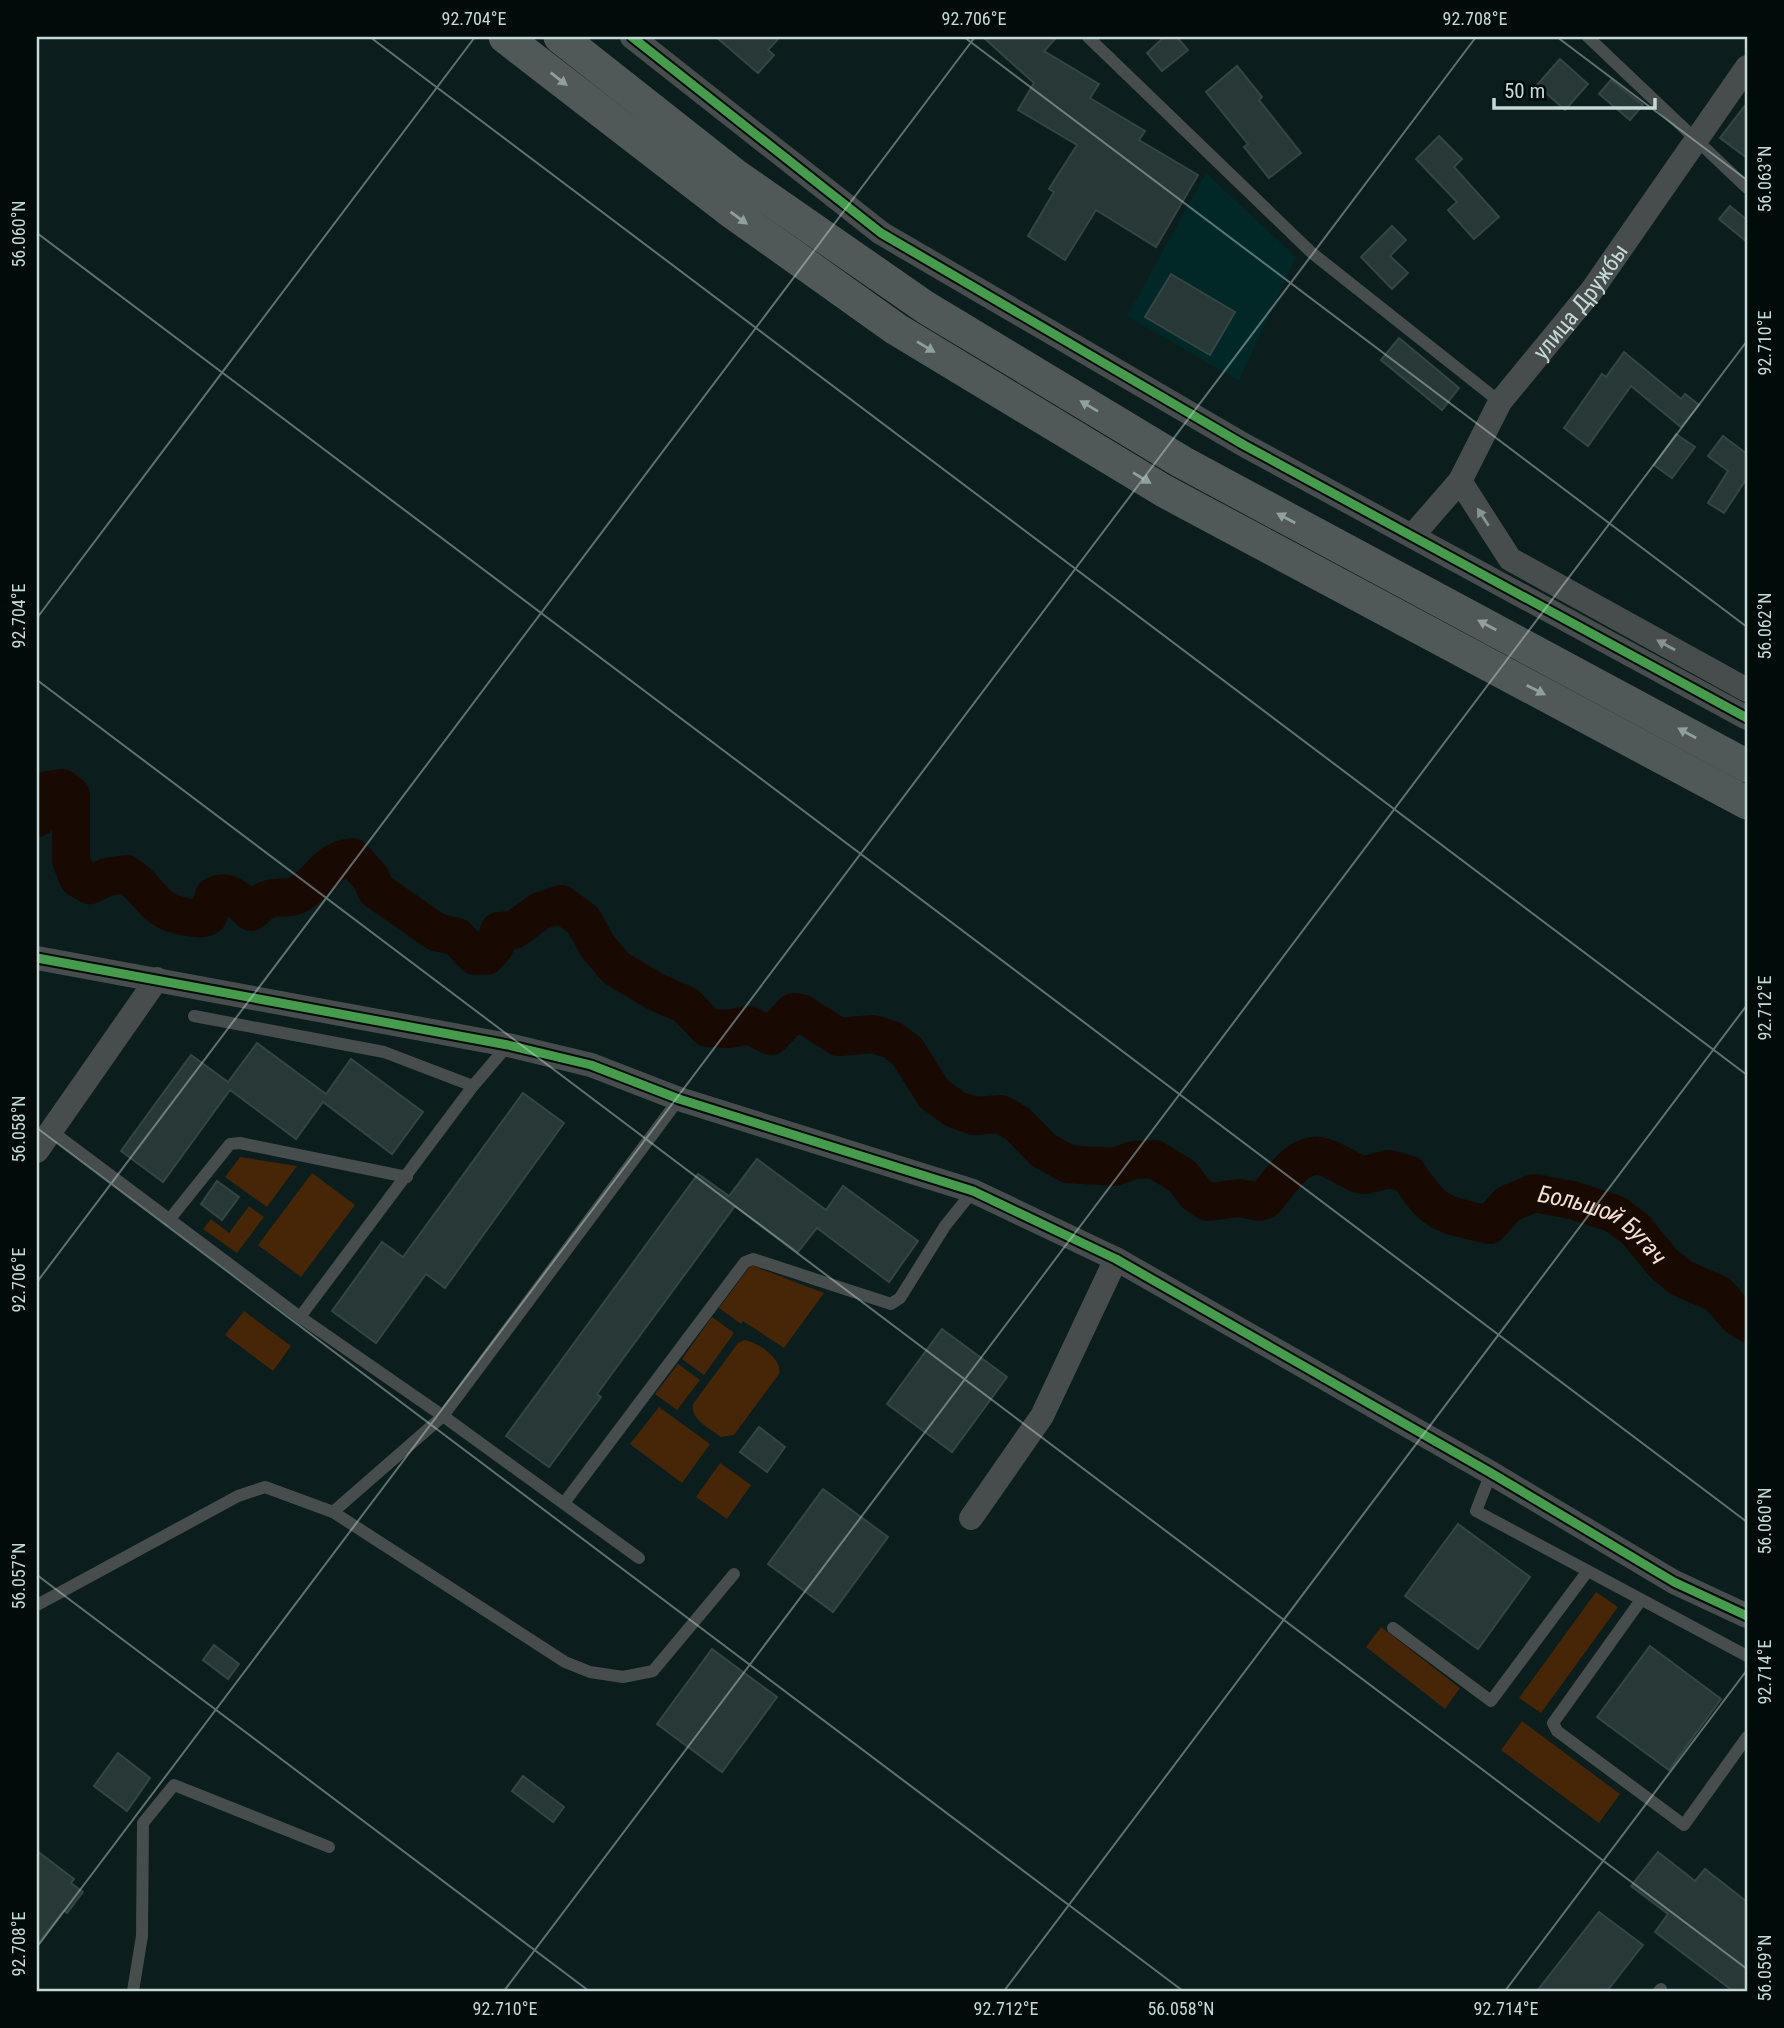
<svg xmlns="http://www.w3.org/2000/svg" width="1784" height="2028" font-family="'Roboto Condensed',sans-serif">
	<rect width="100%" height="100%" fill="#0b1d1c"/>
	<!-- built -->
	<polygon fill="#012826" points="1206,173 1296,257 1239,381 1127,316"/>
	<!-- green -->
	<g fill="#462606">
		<polygon points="240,1157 297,1166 267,1207 225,1177"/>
		<polygon points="312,1173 355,1205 301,1277 258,1245"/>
		<polygon points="249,1206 264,1217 237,1253 203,1229 211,1219 229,1233"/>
		<polygon points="751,1265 824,1293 784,1348 743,1321 741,1324 719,1308"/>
		<polygon points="244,1311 291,1346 273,1371 225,1335"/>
		<polygon points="712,1317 734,1333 704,1375 682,1359"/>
		<path d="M744 1340C758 1342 783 1359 779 1374L734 1435 721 1437C710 1428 690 1420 693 1404L738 1343Z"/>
		<polygon points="678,1364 700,1380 677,1410 655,1394"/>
		<polygon points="659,1407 710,1444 682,1483 630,1444"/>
		<polygon points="720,1463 751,1485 727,1519 696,1497"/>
		<polygon points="1596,1592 1618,1607 1541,1713 1519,1698"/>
		<polygon points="1381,1627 1460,1688 1445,1709 1366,1647"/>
		<polygon points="1522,1721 1620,1794 1599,1823 1501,1750"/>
	</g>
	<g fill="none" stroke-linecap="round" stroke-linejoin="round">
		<!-- river -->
		<path stroke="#180a03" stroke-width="38" id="s1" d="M37 818 41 810 42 796 48 790 62 788 71 795V860L78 878 90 885 107 877 126 874C152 890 151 912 187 917 195 918 201 920 208 916L214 896C230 888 240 902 251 912 257 907 263 900 269 899 278 896 289 899 297 895 321 883 323 861 352 857L371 878 376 890 436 932 457 937 475 956H486L495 946 499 931 514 930 540 911 561 904 583 920 598 947 616 968 656 992 686 1005 708 1028 729 1029 749 1025 771 1036 794 1012 801 1013 839 1037 873 1034 892 1040 907 1051 934 1094 955 1109 974 1116 1001 1114 1018 1124 1043 1150 1068 1164 1114 1167 1134 1160 1154 1159 1182 1176 1196 1194 1208 1202 1240 1198 1259 1202 1265 1200C1279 1184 1298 1149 1324 1157 1336 1161 1347 1169 1359 1174L1365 1175 1389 1169 1408 1174C1437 1217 1441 1213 1489 1225L1508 1204 1534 1193 1572 1200 1615 1214 1635 1229 1664 1264 1681 1278 1718 1294 1738 1317 1747 1323"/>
	</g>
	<!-- building -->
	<g fill="#283837" stroke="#354544" stroke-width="2">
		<polygon points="716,37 780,37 768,50 774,55 758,73"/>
		<polygon points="983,37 1057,37 1044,51 1099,84 1090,98 1145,131 1139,140 1198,175 1156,247 1096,210 1065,260 1028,236 1054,192 1049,189 1077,145 1018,110 1034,83"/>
		<polygon points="1164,37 1177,37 1188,50 1162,71 1147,53"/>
		<polygon points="1560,59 1588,84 1565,110 1537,85"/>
		<polygon points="1237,66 1262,97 1259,100 1301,153 1269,178 1244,147 1248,144 1206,92"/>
		<polygon points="1611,80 1643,105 1630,120 1599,94"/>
		<polygon points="1747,103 1747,158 1720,138"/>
		<polygon points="1439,136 1462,159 1454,167 1499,217 1474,239 1448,210 1457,202 1416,159"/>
		<polygon points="1730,206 1747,220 1747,242 1719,219"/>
		<polygon points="1392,226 1406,240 1390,256 1408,273 1392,289 1361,257"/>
		<polygon points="1171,274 1235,312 1210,355 1145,317"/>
		<polygon points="1399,338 1459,388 1442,410 1381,360"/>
		<polygon points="1624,352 1681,399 1685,394 1699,405 1681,427 1631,386 1588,446 1564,428 1602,374 1606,377"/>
		<polygon points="1676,434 1695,447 1672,478 1654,465"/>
		<polygon points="1723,436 1747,454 1747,478 1724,513 1708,503 1728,471 1708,456"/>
		<polygon points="257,1043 326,1094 351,1059 423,1112 392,1154 323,1102 296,1139 230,1090 163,1182 121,1151 191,1055 228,1082"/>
		<polygon points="523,1093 564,1123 445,1288 426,1274 376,1343 332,1311 382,1242 403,1257"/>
		<polygon points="757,1159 826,1210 843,1186 918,1241 889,1282 817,1228 798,1252 735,1206 597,1394 601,1397 549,1467 506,1436 698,1174 729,1196"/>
		<polygon points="217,1181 239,1197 222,1220 201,1204"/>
		<polygon points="942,1329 1007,1377 952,1452 887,1404"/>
		<polygon points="759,1427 785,1447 767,1472 740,1452"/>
		<polygon points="823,1489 888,1537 833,1612 768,1564"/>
		<polygon points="1458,1524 1530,1577 1478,1649 1405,1596"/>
		<polygon points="214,1645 239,1664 228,1679 203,1660"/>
		<polygon points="1650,1646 1721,1699 1669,1770 1597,1717"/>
		<polygon points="712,1649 777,1697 722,1772 657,1724"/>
		<polygon points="118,1753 150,1778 127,1811 94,1786"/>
		<polygon points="523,1776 564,1807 553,1822 512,1791"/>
		<polygon points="37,1851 74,1879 71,1883 83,1892 67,1913 64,1910 37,1945"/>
		<polygon points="1658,1852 1695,1881 1705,1869 1747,1902 1747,1991 1733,1991 1655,1932 1668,1914 1631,1886"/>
		<polygon points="1599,1912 1643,1945 1607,1991 1537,1991"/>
	</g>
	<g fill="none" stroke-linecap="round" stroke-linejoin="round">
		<!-- lane -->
		<g stroke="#464d4c" stroke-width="12">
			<polyline points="1088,37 1312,253 1500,402"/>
			<polyline points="1588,37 1747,188"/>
			<polyline points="194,1016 384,1052 473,1086"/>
			<polyline points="50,1130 300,1317 443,1416 639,1558"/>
			<polyline points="169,1220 230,1144 240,1143 407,1177"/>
			<polyline points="300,1317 473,1086 508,1045"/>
			<polyline points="1491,1473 1476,1511 1747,1656"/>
			<polyline points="564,1503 745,1262 753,1259 891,1304 900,1298 945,1226 973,1191"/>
			<polyline points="333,1512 443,1416 679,1099"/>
			<polyline points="1641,1600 1553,1723 1557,1731 1684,1825 1747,1737"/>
			<polyline points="37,1605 238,1496 265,1487 333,1512 565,1662 590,1672 623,1677 653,1671 734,1574"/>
			<polyline points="1393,1628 1491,1701 1587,1572"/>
			<polyline points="133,1991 142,1936 143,1823 174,1785 329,1847"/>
			<polyline points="1659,1991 1661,1989"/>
		</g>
		<!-- street -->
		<g stroke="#464d4c" stroke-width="24">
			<polyline points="632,37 881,233 1244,445 1747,718"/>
			<polyline points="1460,481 1510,559 1747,690"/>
			<path id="s2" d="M1413 535 1460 481 1500 402 1592 290 1747 67"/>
			<polyline points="37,958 508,1045 591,1065 679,1099 973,1191 1116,1259 1491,1473 1674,1582 1747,1616"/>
			<polyline points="37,1151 157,979"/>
			<polyline points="971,1518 1042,1416 1116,1259"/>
		</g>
		<!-- secondary -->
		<g stroke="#505858" stroke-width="33">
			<polyline points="505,37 729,210 896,329 1164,491 1747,803"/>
			<polyline points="560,37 735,175 925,307 1182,462 1747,766"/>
		</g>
		<defs>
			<g id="cycleway">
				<polyline points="632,37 881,233 1244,445 1747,718"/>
				<polyline points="37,958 508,1045 591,1065 679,1099 973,1191 1116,1259 1491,1473 1674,1582 1747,1616"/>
			</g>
		</defs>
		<!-- cycleway casing -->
		<use href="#cycleway" stroke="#000b0a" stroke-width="13"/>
		<!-- cycleway -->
		<use href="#cycleway" stroke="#469c4c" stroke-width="9"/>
	</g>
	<!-- one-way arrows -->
	<defs><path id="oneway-solid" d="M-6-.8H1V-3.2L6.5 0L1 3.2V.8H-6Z" transform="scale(1.75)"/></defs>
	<g fill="#90a09e">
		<use href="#oneway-solid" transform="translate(559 79) rotate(38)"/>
		<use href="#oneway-solid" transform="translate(739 218) rotate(36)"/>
		<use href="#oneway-solid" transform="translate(926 347) rotate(31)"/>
		<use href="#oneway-solid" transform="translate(1089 406) rotate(-149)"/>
		<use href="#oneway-solid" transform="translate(1142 478) rotate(31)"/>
		<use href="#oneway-solid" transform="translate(1286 518) rotate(-152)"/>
		<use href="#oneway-solid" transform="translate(1487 625) rotate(-152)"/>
		<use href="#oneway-solid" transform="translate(1536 690) rotate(27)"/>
		<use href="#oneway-solid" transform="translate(1687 733) rotate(-151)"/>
	</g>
	<g fill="#869492">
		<use href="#oneway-solid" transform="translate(1483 517) rotate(-123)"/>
		<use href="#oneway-solid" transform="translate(1666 645) rotate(-151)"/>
	</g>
	<!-- ticks -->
	<path fill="none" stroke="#c5dad8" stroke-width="2" stroke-opacity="0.45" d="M370 37 1747 1075M964 37 1747 627M1557 37 1747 180M37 233 1747 1522M37 618 475 37M37 680 1747 1969M37 1128 1183 1991M37 1282 975 37M37 1575 589 1991M37 1947 1476 37M504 1991 1747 341M1004 1991 1747 1005M1505 1991 1747 1670"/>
	<g text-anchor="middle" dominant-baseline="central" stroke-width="5" stroke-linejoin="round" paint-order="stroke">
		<!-- street labels -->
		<g font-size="23" fill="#c5dad8" stroke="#000b0a">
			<text stroke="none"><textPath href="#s2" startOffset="289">улица Дружбы</textPath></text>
		</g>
		<!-- water labels -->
		<g font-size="24" font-style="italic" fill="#f2e0d4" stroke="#000b0a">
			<text stroke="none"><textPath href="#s1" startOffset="1992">Большой Бугач</textPath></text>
		</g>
	</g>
	<!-- border -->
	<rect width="1784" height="2028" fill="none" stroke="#000b0a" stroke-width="77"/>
	<!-- scale -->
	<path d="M1494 98v10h161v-10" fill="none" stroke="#c5dad8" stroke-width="3.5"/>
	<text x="1504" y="98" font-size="21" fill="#c5dad8" stroke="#000b0a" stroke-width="5" paint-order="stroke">50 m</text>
	<rect x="38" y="38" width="1708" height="1952" fill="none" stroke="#c5dad8" stroke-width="2.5"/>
	<g font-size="18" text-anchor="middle" fill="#c5dad8">
		<text x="474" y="25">92.704°E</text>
		<text x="974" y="25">92.706°E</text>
		<text x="1475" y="25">92.708°E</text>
		<text transform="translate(1765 179) rotate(-90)" y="6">56.063°N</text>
		<text transform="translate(19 234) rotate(-90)" y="6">56.060°N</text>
		<text transform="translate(1765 343) rotate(-90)" y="6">92.710°E</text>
		<text transform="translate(19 616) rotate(-90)" y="6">92.704°E</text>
		<text transform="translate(1765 626) rotate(-90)" y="6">56.062°N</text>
		<text transform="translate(1765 1008) rotate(-90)" y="6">92.712°E</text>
		<text transform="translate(19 1129) rotate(-90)" y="6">56.058°N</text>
		<text transform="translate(19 1280) rotate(-90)" y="6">92.706°E</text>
		<text transform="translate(1765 1521) rotate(-90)" y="6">56.060°N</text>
		<text transform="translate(19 1576) rotate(-90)" y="6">56.057°N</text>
		<text transform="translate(1765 1672) rotate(-90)" y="6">92.714°E</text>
		<text transform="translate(19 1944) rotate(-90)" y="6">92.708°E</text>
		<text transform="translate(1765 1968) rotate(-90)" y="6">56.059°N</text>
		<text x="505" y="2015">92.710°E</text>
		<text x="1006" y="2015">92.712°E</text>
		<text x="1181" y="2015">56.058°N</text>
		<text x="1506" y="2015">92.714°E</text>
	</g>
</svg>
